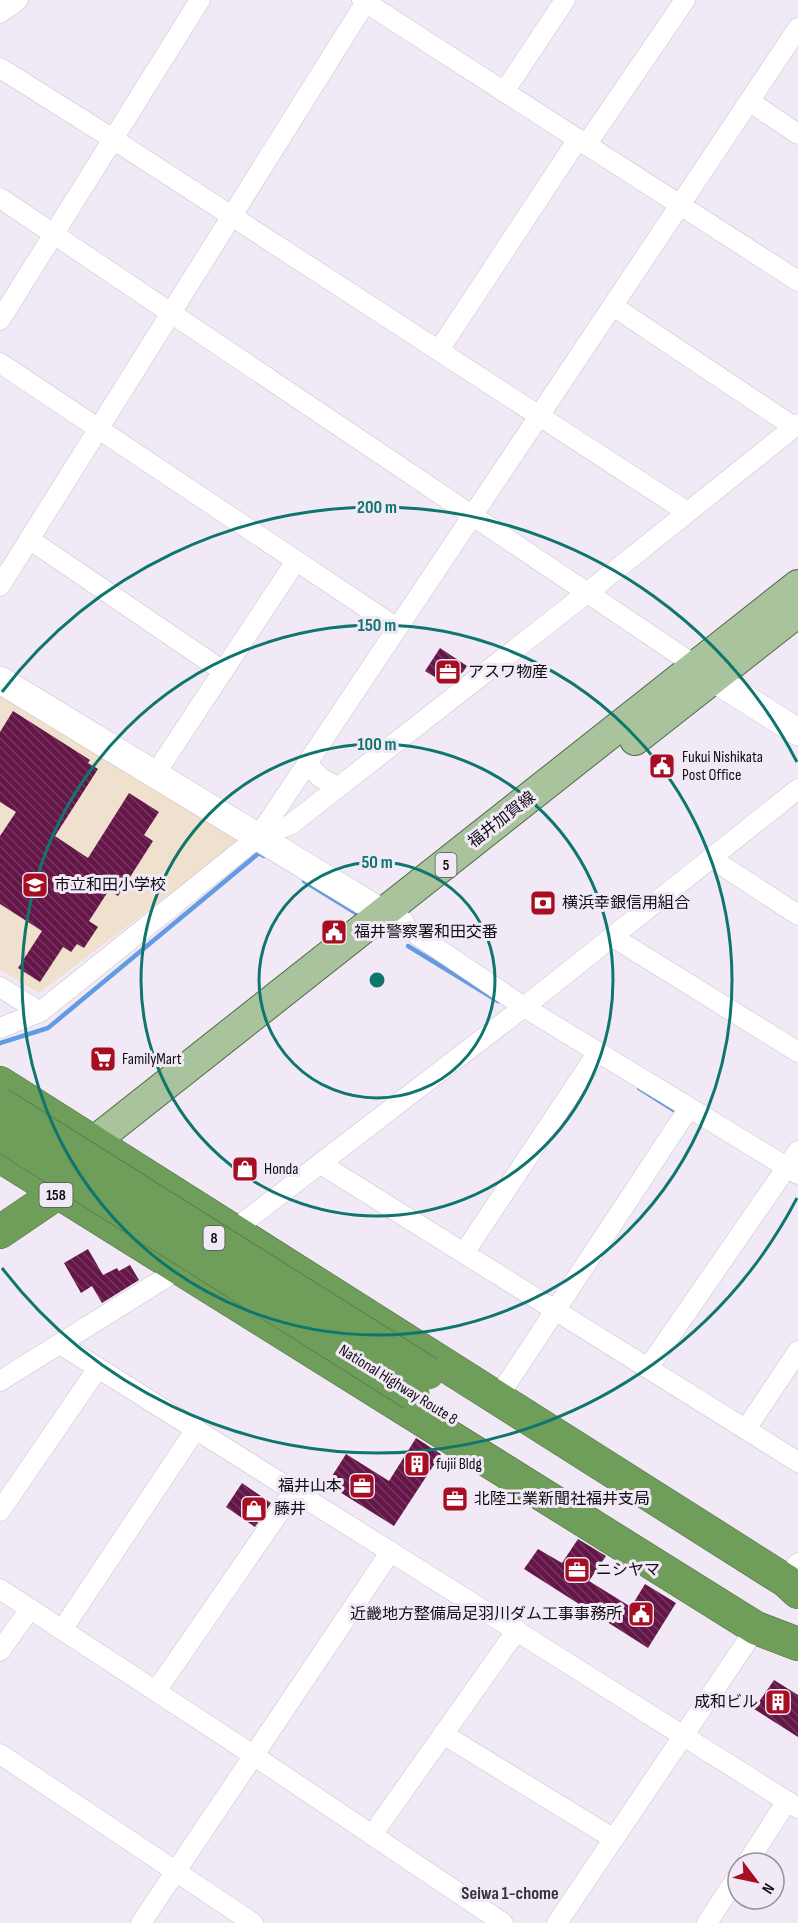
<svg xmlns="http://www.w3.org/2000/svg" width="798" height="1923" font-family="'Sofia Sans Condensed','Noto Sans JP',sans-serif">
	<defs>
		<pattern id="building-back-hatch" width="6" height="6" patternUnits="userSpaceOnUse" patternTransform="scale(1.5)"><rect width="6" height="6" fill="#651648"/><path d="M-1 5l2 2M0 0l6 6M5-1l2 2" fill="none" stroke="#75365e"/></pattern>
	</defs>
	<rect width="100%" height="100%" fill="#f1e9f6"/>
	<!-- education -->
	<polygon fill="#f0e0ce" points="0,688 240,841 39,993 0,970"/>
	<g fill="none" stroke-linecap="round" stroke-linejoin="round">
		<!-- stream -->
		<g stroke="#639be3" stroke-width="4.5">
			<polyline points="304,881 356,913"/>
			<polyline points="408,946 498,1001"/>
			<polyline points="0,1043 48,1028 259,853 264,856"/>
			<polyline points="639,1088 677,1112"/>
		</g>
	</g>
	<!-- building -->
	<g fill="url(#building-back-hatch)">
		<polygon points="440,648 467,666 463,672 446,684 425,671"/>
		<polygon points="13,711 90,760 88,763 98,769 55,836 88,858 129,793 159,812 144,835 153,841 118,896 109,890 89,921 98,927 84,948 77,944 71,952 63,947 40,982 18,968 42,931 0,904 0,836 16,812 0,802 0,732"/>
		<polygon points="88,1249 103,1275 117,1268 119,1271 130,1265 139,1280 102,1303 92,1286 81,1293 64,1263"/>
		<polygon points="416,1438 441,1454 394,1526 327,1484 346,1454 389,1481"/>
		<polygon points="242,1483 271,1503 255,1527 226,1507"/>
		<polygon points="578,1539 606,1556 589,1581 631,1607 645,1584 676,1603 648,1648 524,1569 538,1549 562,1563"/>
		<polygon points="774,1680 798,1695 798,1737 754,1709"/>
	</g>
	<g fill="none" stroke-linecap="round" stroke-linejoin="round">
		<defs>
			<g id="street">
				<polyline points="362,0 798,281"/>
				<polyline points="0,13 18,0"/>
				<polyline points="0,68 113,139 687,512"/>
				<polyline points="504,92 565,0"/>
				<polyline points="749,101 798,134"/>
				<polyline points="586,145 685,0"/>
				<polyline points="0,198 705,672"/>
				<polyline points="613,306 794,427"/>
				<polyline points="0,320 200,0"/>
				<polyline points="439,350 578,139"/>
				<polyline points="0,363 397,628"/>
				<polyline points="29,539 223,671"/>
				<polyline points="0,586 367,0"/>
				<polyline points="307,764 321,778 338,787"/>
				<polyline points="155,774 296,561"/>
				<polyline points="258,837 798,28"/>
				<polyline points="711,858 798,915"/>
				<polyline points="401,924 524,1007 798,1174"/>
				<polyline points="613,937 798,1052"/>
				<polyline points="0,987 40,1012"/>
				<polyline points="0,1028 40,1012 258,837 290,825 587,593 798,424"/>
				<polyline points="321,1164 798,1462"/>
				<polyline points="227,1235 524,1007 798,789"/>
				<polyline points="464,1253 598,1052"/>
				<polyline points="60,1344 798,1808"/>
				<polyline points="648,1368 798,1151"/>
				<polyline points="0,1381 186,1265"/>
				<polyline points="498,1397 689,1108"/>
				<polyline points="746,1429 798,1351"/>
				<polyline points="0,1511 98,1368"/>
				<polyline points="786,1581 798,1563"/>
				<polyline points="0,1589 253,1755 503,1923"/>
				<polyline points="62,1630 196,1429"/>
				<polyline points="0,1651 30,1609"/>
				<polyline points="156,1691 294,1491"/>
				<polyline points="443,1734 614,1839"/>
				<polyline points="0,1754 253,1923"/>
				<polyline points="372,1835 517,1630"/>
				<polyline points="747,1863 787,1801"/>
				<polyline points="141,1923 391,1551"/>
				<polyline points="557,1923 756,1628"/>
				<polyline points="707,1923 738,1876"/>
			</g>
			<g id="secondary">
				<polyline points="714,679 798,732"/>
				<polyline points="0,680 401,924"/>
			</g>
			<g id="primary">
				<polyline points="635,740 798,612"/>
				<polyline points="92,1143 798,585"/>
			</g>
			<g id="highway">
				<polyline points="0,1083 786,1581 798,1592"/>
				<polyline points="0,1156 756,1628 798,1644"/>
				<polyline points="0,1232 75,1181"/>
			</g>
		</defs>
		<!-- street casing -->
		<use href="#street" stroke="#c9c2ce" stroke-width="21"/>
		<!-- secondary casing -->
		<use href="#secondary" stroke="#c9c2ce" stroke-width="28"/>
		<!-- primary casing -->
		<use href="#primary" stroke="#4e6b41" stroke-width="32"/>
		<!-- highway casing -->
		<use href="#highway" stroke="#4e6b41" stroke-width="34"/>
		<!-- street -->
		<use href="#street" stroke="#fff" stroke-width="20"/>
		<!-- secondary -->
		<use href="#secondary" stroke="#fff" stroke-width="27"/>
		<!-- primary -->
		<use href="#primary" stroke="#a9c49c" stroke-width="30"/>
		<!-- highway -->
		<use href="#highway" stroke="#6f9d5a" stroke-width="33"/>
		<defs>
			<g id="highway-bridge">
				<polyline points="0,1104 428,1373"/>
				<polyline points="0,1134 413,1394"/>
			</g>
		</defs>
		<!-- highway-bridge casing -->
		<use href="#highway-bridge" stroke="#4e6b41" stroke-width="34" stroke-linecap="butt"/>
		<!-- highway-bridge -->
		<use href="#highway-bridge" stroke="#6f9d5a" stroke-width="33"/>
	</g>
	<!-- distance rings -->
	<g fill="none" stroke="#0f766e" stroke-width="3">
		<circle cx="377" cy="980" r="118"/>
		<circle cx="377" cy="980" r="236"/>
		<circle cx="377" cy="980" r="355"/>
		<path d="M797 1198A473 473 0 0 1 2 1268M2 692A473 473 0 0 1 797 762"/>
	</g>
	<!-- icons -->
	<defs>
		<symbol id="office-square" viewBox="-11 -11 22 22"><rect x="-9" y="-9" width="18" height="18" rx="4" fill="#a70e23" stroke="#f1e9f6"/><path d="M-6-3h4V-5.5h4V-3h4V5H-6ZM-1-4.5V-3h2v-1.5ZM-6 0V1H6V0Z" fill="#fff"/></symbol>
		<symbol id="civic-square" viewBox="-11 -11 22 22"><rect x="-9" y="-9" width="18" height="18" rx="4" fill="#a70e23" stroke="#f1e9f6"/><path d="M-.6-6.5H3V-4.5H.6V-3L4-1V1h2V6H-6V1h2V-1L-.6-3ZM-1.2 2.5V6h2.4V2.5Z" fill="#fff"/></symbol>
		<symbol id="school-square" viewBox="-11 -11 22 22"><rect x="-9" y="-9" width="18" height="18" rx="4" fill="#a70e23" stroke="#f1e9f6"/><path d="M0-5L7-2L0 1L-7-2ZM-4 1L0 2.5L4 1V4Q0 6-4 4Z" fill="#fff"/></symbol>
		<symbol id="bank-square" viewBox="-11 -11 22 22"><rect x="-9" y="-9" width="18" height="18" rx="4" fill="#a70e23" stroke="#f1e9f6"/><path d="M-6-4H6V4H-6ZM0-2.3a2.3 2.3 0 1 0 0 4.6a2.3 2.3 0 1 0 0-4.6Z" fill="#fff"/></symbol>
		<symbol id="supermarket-square" viewBox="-11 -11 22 22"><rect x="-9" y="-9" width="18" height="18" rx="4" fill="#a70e23" stroke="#f1e9f6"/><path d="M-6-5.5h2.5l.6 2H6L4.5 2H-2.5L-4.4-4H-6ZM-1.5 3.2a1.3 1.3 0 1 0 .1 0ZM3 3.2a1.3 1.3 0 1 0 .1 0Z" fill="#fff"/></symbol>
		<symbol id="shop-square" viewBox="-11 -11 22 22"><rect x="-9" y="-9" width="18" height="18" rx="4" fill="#a70e23" stroke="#f1e9f6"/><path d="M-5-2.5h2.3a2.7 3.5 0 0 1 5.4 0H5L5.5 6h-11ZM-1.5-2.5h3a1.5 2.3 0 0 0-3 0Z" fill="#fff"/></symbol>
		<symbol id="building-square" viewBox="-11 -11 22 22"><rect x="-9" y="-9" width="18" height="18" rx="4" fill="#a70e23" stroke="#f1e9f6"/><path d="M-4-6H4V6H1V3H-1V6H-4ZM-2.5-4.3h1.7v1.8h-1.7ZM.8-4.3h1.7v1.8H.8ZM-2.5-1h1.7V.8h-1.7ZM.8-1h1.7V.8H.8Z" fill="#fff"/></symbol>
	</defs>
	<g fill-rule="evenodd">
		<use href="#office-square" x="433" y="657" width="30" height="30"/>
		<use href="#civic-square" x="647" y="751" width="30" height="30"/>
		<use href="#school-square" x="20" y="870" width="30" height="30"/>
		<use href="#bank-square" x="528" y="888" width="30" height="30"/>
		<use href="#civic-square" x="319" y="917" width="30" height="30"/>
		<use href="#supermarket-square" x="88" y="1044" width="30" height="30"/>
		<use href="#shop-square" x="230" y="1154" width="30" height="30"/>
		<use href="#building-square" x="402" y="1449" width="30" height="30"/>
		<use href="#office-square" x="347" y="1471" width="30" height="30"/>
		<use href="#office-square" x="440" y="1484" width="30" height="30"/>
		<use href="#shop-square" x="239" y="1494" width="30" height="30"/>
		<use href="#office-square" x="562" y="1555" width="30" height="30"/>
		<use href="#civic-square" x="626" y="1599" width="30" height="30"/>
		<use href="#building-square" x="763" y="1687" width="30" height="30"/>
	</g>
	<g text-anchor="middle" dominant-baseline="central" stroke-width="6" stroke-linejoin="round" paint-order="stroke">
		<!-- shield labels -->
		<g fill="#f1e9f6" stroke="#545056" stroke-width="1.5">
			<rect x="435.5" y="853" width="21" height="24" rx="4.5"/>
			<rect x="39.5" y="1183" width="33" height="24" rx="4.5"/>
			<rect x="203.5" y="1226" width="21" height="24" rx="4.5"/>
		</g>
		<g font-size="15" font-weight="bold" fill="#100e12">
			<text x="446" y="865">5</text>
			<text x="56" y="1195">158</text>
			<text x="214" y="1238">8</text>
		</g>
		<!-- poi labels -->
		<g font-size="16" fill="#100e12" stroke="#f1e9f6" text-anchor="start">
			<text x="468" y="672">アスワ物産</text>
			<text x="682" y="757">Fukui Nishikata<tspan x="682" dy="18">Post Office</tspan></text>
			<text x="54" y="885">市立和田小学校</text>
			<text x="562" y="903">横浜幸銀信用組合</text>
			<text x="354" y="932">福井警察署和田交番</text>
			<text x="122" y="1059">FamilyMart</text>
			<text x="264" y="1169">Honda</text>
			<text x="436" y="1464">fujii Bldg</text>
			<text x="342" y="1486" text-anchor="end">福井山本</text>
			<text x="474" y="1499">北陸工業新聞社福井支局</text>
			<text x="274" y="1509">藤井</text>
			<text x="596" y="1570">ニシヤマ</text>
			<text x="622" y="1614" text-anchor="end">近畿地方整備局足羽川ダム工事事務所</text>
			<text x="758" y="1702" text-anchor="end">成和ビル</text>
		</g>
		<!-- street labels -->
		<g font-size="16" fill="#100e12" stroke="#f1e9f6">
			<text transform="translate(502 820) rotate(-38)">福井加賀線</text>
			<text transform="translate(398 1385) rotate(32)">National Highway Route 8</text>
		</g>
		<!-- neighbourhood labels -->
		<g font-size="18" font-weight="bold" fill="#38323b" stroke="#f1e9f6">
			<text x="510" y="1893">Seiwa 1-chome</text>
		</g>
	</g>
	<circle cx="377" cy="980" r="9" fill="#0f766e" stroke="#f1e9f6" stroke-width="3"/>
	<g font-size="18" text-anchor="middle" font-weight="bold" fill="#0f766e" stroke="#f1e9f6" stroke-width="6" stroke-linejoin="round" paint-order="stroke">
		<text x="377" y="513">200 m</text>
		<text x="377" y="631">150 m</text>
		<text x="377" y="750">100 m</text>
		<text x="377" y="868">50 m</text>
	</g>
	<!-- north arrow -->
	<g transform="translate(756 1881) rotate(122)"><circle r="28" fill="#f1e9f6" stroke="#97919b" stroke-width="1.5"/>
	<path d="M0-4.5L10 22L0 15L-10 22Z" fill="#a70e23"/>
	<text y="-9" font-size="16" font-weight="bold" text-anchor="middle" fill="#100e12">N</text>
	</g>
</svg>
